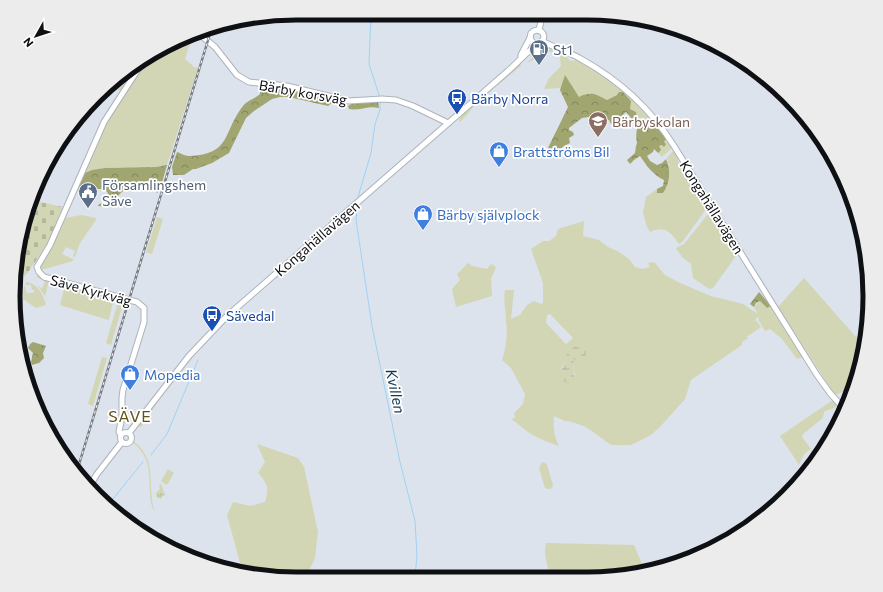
<svg xmlns="http://www.w3.org/2000/svg" width="883" height="592" font-family="Commissioner,sans-serif">
	<defs>
		<pattern id="forest-crowns" width="20" height="18" patternUnits="userSpaceOnUse"><rect width="20" height="18" fill="#a1a671"/><path d="M2 6a3 3 0 1 1 6 0M12 15a3 3 0 1 1 6 0" fill="none" stroke="#82865c"/></pattern>
		<pattern id="wetland-marsh" width="20" height="14" patternUnits="userSpaceOnUse"><rect width="20" height="14" fill="#d2d6b4"/><path d="M1 5h8M5 5V1M11 12h8M15 12V8" fill="none" stroke="#b3b79a"/></pattern>
		<pattern id="cemetery-stones" width="16" height="16" patternUnits="userSpaceOnUse"><rect width="16" height="16" fill="#d2d6b4"/><path d="M2 7V4a2 2 0 0 1 4 0v3zM10 15v-3a2 2 0 0 1 4 0v3z" fill="#b3b79a"/></pattern>
		<pattern id="park-tufts" width="24" height="20" patternUnits="userSpaceOnUse"><rect width="24" height="20" fill="#d2d6b4"/><path d="M3 7l-1-3M5 7V3M7 7l1-3M15 17l-1-3M17 17v-4M19 17l1-3" fill="none" stroke="#b3b79a"/></pattern>
	</defs>
	<rect width="100%" height="100%" fill="#dce3ec"/>
	<!-- green -->
	<g fill="#d2d6b4" fill-rule="evenodd">
		<path d="M177 42 190 43 185 59 194 67 198 68 167 165C148 170 126 166 106 168 97 168 92 172 85 173L107 123 151 55Z"/>
		<polygon points="545,48 555,50 557,53 555,53 543,50 538,53 535,59 527,63 539,50"/>
		<path d="M561 54 566 56 570 61 578 60 586 64 612 81 644 109 673 147 672 148 662 157 658 153 659 152V146L666 144C651 131 640 133 636 112L630 109 617 95 607 100 597 95 579 97 565 76 561 88 544 89 549 78 561 66 560 57Z"/>
		<polygon points="519,65 522,65 476,103 467,115 460,122 459,120 466,110"/>
		<path d="M125 73 130 76 120 91C115 87 113 88 108 92V90Z"/>
		<path d="M673 151H675C679 157 676 165 685 168L709 205 683 241 679 244C671 232 665 225 650 232L647 227 643 213 646 197 657 189V193L667 188 669 165 667 158Z"/>
		<polygon points="712,209 738,253 713,288 709,289 693,278 691,264 682,257 676,248 684,244"/>
		<polygon points="81,215 96,218 96,220 80,243 75,257 73,256 75,251 66,247 62,254 73,259 73,261 41,270 41,265 51,249 65,218"/>
		<polygon points="157,217 163,219 152,254 146,252"/>
		<path d="M584 221 583 236 599 240 608 247 619 252 629 259 635 267 642 269 650 267 648 263 654 262 665 275 680 283 711 296 743 304 758 314 754 307 760 301 767 308 771 306 803 357 797 359 782 339 770 329 765 331 759 321 758 316 757 318 753 322 756 320 761 327 748 336 746 335 748 338 742 342V345L691 380 685 399 660 427 651 435 631 445H611L586 427 572 422 565 421 554 416C553 426 554 437 559 446 548 442 533 437 524 429 519 425 516 422 511 419L515 418 514 413 523 404 525 394 511 368 502 360C506 349 508 333 506 321 506 310 503 300 505 290H514L511 319 520 315 527 305 534 301 541 304 543 303V283L531 249 543 241H549L556 236 558 229ZM550 314 573 338 566 344 546 323 547 315ZM585 348 579 357 576 358 573 363 575 376 559 371 566 362Z"/>
		<polygon points="468,263 472,266 487,269 491,264 496,267 491,279 492,296 456,307 452,289 460,280 457,274"/>
		<polygon points="38,276 49,281 45,296 37,285 42,289 45,281 36,277"/>
		<polygon points="804,278 856,337 866,333 865,351 853,388 835,395 778,307"/>
		<path d="M27 282C38 284 44 296 46 305L36 308 23 299 24 285 27 293H33L35 290H32L31 285H26L25 284Z"/>
		<polygon points="65,285 114,299 109,319 108,320 60,305"/>
		<polygon points="121,300 124,300 111,345 106,343 117,305"/>
		<polygon points="193,355 194,356 165,391 141,427 139,426 142,419"/>
		<polygon points="102,357 107,358 93,406 88,404"/>
		<path d="M833 400 837 405C833 410 828 409 824 412L823 418 803 434 802 437 811 449 804 454 799 465 780 436Z"/>
		<path d="M133 441C159 460 146 486 155 512 151 506 150 500 150 493 149 471 151 457 132 442Z"/>
		<path d="M257 444 298 458 304 467 318 532 315 558 307 575 243 574 227 515 233 502 250 506 265 502C269 488 268 484 258 473L265 462Z"/>
		<polygon points="542,462 545,463 547,465 553,485 552,488 549,489 545,488 539,468"/>
		<polygon points="168,469 174,473 167,485 161,481"/>
		<path d="M546 543 634 545 646 573 587 579 551 578C548 567 543 555 546 543Z"/>
	</g>
	<!-- forest -->
	<g fill="url(#forest-crowns)">
		<path d="M565 75 579 97C591 91 596 94 607 100L617 95 619 92H623L631 101 630 109 636 112 638 122 641 127 646 121 654 124 666 139 664 142 666 144 664 147 662 145 659 146 661 150 658 153 654 149 653 152 647 156 650 161 657 165 662 163 666 159C671 169 670 184 663 193H657V189L663 186 664 180C653 175 647 166 640 156L634 160 630 164 627 160 635 153 636 146 637 143C636 137 636 135 637 129 637 125 629 115 626 112 621 116 619 122 613 125L611 124 609 120 604 119 600 120 595 116 582 118 569 128V130L573 132 574 135 569 138 570 143 564 146 555 153 550 151 548 148 568 107 560 90Z"/>
		<path d="M265 86 283 88 347 102 346 105 333 102 328 106 289 97H280L272 99 254 111 246 118 229 153 212 163 196 169H193L184 175H173L172 167 177 152C181 153 184 156 189 156 232 154 222 133 243 106 248 100 255 99 260 94V90Z"/>
		<path d="M378 101 379 108C369 105 359 111 349 109L348 106 355 102Z"/>
		<path d="M167 165 160 190 157 193 153 184 148 181C142 183 135 185 130 187 116 192 114 209 98 206L99 204 108 201 109 195 105 189H94L90 193 86 195 77 190 85 173 92 170 105 168 156 167Z"/>
		<polygon points="759,292 771,306 767,308 760,301 756,303 754,307 750,304"/>
		<polygon points="33,342 46,346 43,353 44,358 39,363 32,365 31,362 33,353 28,348 30,344"/>
	</g>
	<!-- wetland -->
	<path fill="url(#wetland-marsh)" d="M583 345 585 348 586 356 582 358H576C568 368 581 375 568 383L562 381C555 368 563 372 566 362 567 359 566 355 567 352L574 347Z"/>
	<!-- cemetery -->
	<polygon fill="url(#cemetery-stones)" points="40,202 63,207 47,244 27,274 24,276 15,269 23,236 28,229"/>
	<!-- park -->
	<polygon fill="url(#park-tufts)" points="161,484 165,495 162,496 161,499 156,497 156,493 160,489 159,486"/>
	<g fill="none" stroke-linecap="round" stroke-linejoin="round">
		<!-- stream -->
		<g stroke="#9dd3f5" stroke-width="1">
			<polyline points="371,14 369,64 380,98"/>
			<polyline points="778,89 820,148 843,178"/>
			<polyline points="358,197 371,153 375,124 380,110 380,101"/>
			<polyline points="357,209 356,220 372,326 400,462 415,521 417,556 415,576"/>
			<polyline points="151,455 167,434 198,360"/>
			<polyline points="108,505 143,462"/>
		</g>
		<defs>
			<g id="secondary">
				<polyline points="539,30 542,17"/>
				<polyline points="197,32 215,47 237,75 249,82 287,86 349,101 382,99 396,100 413,106 448,123"/>
				<path d="M542 41C555 48 569 52 581 59 619 80 651 109 674 146L817 375 830 393 845 410"/>
				<polyline points="521,58 521,55 530,38"/>
				<circle cx="126" cy="438" r="5.5"/>
				<path d="M129 433 189 356 226 317 508 71C517 63 525 54 534 47 536 45 540 44 542 41 548 34 538 26 531 33L530 38 533 43 538 44"/>
				<polyline points="121,435 119,432 122,416 122,398 123,390 144,322 144,308 137,302 44,277 39,272 37,267 50,245 104,122 146,57"/>
				<polyline points="89,487 97,474 122,442"/>
			</g>
		</defs>
		<!-- secondary casing -->
		<use href="#secondary" stroke="#acb3bb" stroke-width="7"/>
		<!-- secondary -->
		<use href="#secondary" stroke="#fff" stroke-width="5"/>
		<defs>
			<polyline id="rail" points="77,471 212,27"/>
		</defs>
		<!-- rail casing -->
		<use href="#rail" stroke="#787d83" stroke-width="2.5"/>
		<!-- rail -->
		<use href="#rail" stroke="#fff" stroke-width="1" stroke-dasharray="3" stroke-linecap="butt"/>
	</g>
	<!-- icons -->
	<defs>
		<symbol id="fuel-pin" viewBox="-11 -11 22 30"><path d="M0 17L-7.5 6A9.5 9.5 0 1 1 7.5 6Z" fill="#5c6f8a" stroke="#fff"/><path d="M-5.5-6h7V0h2V4h1.3V-2.5L3-4.5l.8-.8L6-3V5H2.5V1h-1V6h-7ZM-4.2-4.7v3.2H.2V-4.7Z" fill="#fff"/></symbol>
		<symbol id="bus-pin" viewBox="-11 -11 22 30"><path d="M0 17L-7.5 6A9.5 9.5 0 1 1 7.5 6Z" fill="#1a4fb4" stroke="#fff"/><path d="M-5-6H5V4H4V6H2V4H-2V6H-4V4H-5ZM-3.5-4V0h7V-4ZM-3.5 1.2v1.5H-2V1.2ZM2 1.2v1.5H3.5V1.2Z" fill="#fff"/></symbol>
		<symbol id="school-pin" viewBox="-11 -11 22 30"><path d="M0 17L-7.5 6A9.5 9.5 0 1 1 7.5 6Z" fill="#8d6e63" stroke="#fff"/><path d="M0-5L7-2L0 1L-7-2ZM-4 1L0 2.5L4 1V4Q0 6-4 4Z" fill="#fff"/></symbol>
		<symbol id="shop-pin" viewBox="-11 -11 22 30"><path d="M0 17L-7.5 6A9.5 9.5 0 1 1 7.5 6Z" fill="#3f7fe0" stroke="#fff"/><path d="M-5-2.5h2.3a2.7 3.5 0 0 1 5.4 0H5L5.5 6h-11ZM-1.5-2.5h3a1.5 2.3 0 0 0-3 0Z" fill="#fff"/></symbol>
		<symbol id="civic-pin" viewBox="-11 -11 22 30"><path d="M0 17L-7.5 6A9.5 9.5 0 1 1 7.5 6Z" fill="#5c6f8a" stroke="#fff"/><path d="M-.6-6.5H3V-4.5H.6V-3L4-1V1h2V6H-6V1h2V-1L-.6-3ZM-1.2 2.5V6h2.4V2.5Z" fill="#fff"/></symbol>
	</defs>
	<g fill-rule="evenodd">
		<use href="#fuel-pin" x="528" y="38" width="22" height="30"/>
		<use href="#bus-pin" x="446" y="87" width="22" height="30"/>
		<use href="#school-pin" x="587" y="110" width="22" height="30"/>
		<use href="#shop-pin" x="488" y="140" width="22" height="30"/>
		<use href="#civic-pin" x="77" y="181" width="22" height="30"/>
		<use href="#shop-pin" x="412" y="203" width="22" height="30"/>
		<use href="#bus-pin" x="201" y="304" width="22" height="30"/>
		<use href="#shop-pin" x="119" y="363" width="22" height="30"/>
	</g>
	<g text-anchor="middle" dominant-baseline="central" stroke-width="3.5" stroke-linejoin="round" paint-order="stroke">
		<!-- service labels -->
		<g font-size="14" fill="#4e5e75" stroke="#fff" text-anchor="start">
			<text x="553" y="49">St1</text>
			<text x="102" y="184">Församlingshem<tspan x="102" dy="16">Säve</tspan></text>
		</g>
		<!-- street labels -->
		<g font-size="14" fill="#0e1013" stroke="#fff">
			<text transform="translate(303 92) rotate(10)">Bärby korsväg</text>
			<text transform="translate(712 207) rotate(58)">Kongahällavägen</text>
			<text transform="translate(317 238) rotate(-41)">Kongahällavägen</text>
			<text transform="translate(91 290) rotate(15)">Säve Kyrkväg</text>
		</g>
		<!-- transit labels -->
		<g font-size="14" fill="#164399" stroke="#fff" text-anchor="start">
			<text x="471" y="98">Bärby Norra</text>
			<text x="226" y="315">Sävedal</text>
		</g>
		<!-- education labels -->
		<g font-size="14" fill="#785e54" stroke="#fff" text-anchor="start">
			<text x="612" y="121">Bärbyskolan</text>
		</g>
		<!-- shop labels -->
		<g font-size="14" fill="#366cbe" stroke="#fff" text-anchor="start">
			<text x="513" y="151">Brattströms Bil</text>
			<text x="437" y="214">Bärby självplock</text>
			<text x="144" y="374">Mopedia</text>
		</g>
		<!-- water labels -->
		<g font-size="15" font-style="italic" fill="#0f3a52" stroke="#fff">
			<text transform="translate(396 391) rotate(78)">Kvillen</text>
		</g>
		<!-- quarter labels -->
		<g font-size="16" letter-spacing="1" fill="#5f5417" stroke="#fff">
			<text x="130" y="415">SÄVE</text>
		</g>
	</g>
	<!-- crop -->
	<path d="M0 0H883V592H0ZM296 20H587A276 276 0 0 1 863 296V296A276 276 0 0 1 587 572H296A276 276 0 0 1 20 296V296A276 276 0 0 1 296 20Z" fill="#ececec" fill-rule="evenodd"/>
	<path fill="none" stroke="#0e1013" stroke-width="5" d="M296 20H587A276 276 0 0 1 863 296V296A276 276 0 0 1 587 572H296A276 276 0 0 1 20 296V296A276 276 0 0 1 296 20Z"/>
	<!-- north arrow -->
	<g transform="translate(36 36) rotate(231)" stroke="#ffffff" stroke-width="3" paint-order="stroke">
	<path d="M0-3L7 15L0 10L-7 15Z" fill="#0e1013"/>
	<text y="-6" font-size="11" font-weight="bold" text-anchor="middle" fill="#0e1013">N</text>
	</g>
</svg>
